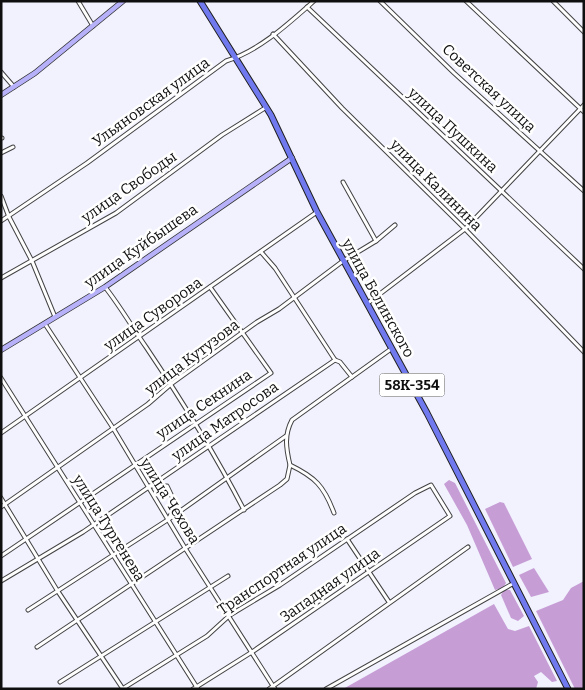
<svg xmlns="http://www.w3.org/2000/svg" width="585" height="690" font-family="Bitter,serif">
	<rect width="100%" height="100%" fill="#f1f2fe"/>
	<!-- forest -->
	<g fill="#c79dd6">
		<polygon points="449,480 455,483 506,583 503,588 495,590 467,525 444,484"/>
		<polygon points="500,502 504,503 532,559 513,567 485,509"/>
		<polygon points="534,568 549,592 531,597 519,575"/>
		<polygon points="584,581 584,689 575,689 536,611 563,600 571,588"/>
		<polygon points="504,590 510,590 524,616 518,621 511,618 501,595"/>
		<polygon points="494,604 508,629 515,631 529,626 557,681 552,682 541,672 534,676 538,682 536,689 343,689"/>
	</g>
	<g fill="none" stroke-linecap="round" stroke-linejoin="round">
		<defs>
			<g id="minor">
				<polyline points="78,1 93,26"/>
				<polyline points="380,1 454,73 584,191"/>
				<polyline points="466,1 584,112"/>
				<polyline points="553,1 584,32"/>
				<polyline points="307,7 584,269"/>
				<polyline points="273,34 342,108 465,229 584,352"/>
				<polyline points="1,72 14,87"/>
				<polyline points="1,138 2,138"/>
				<polyline points="1,153 13,147"/>
				<polyline points="343,182 376,241"/>
				<polyline points="1,196 9,217 32,261 55,317"/>
				<path d="M1 221 87 163 226 61C259 51 288 24 314 1"/>
				<polyline points="261,252 275,268 335,360 340,362 352,377"/>
				<polyline points="1,278 116,213 222,135 265,108"/>
				<path d="M105 287C120 306 132 327 146 347 181 399 215 454 244 510"/>
				<polyline points="368,303 465,229 584,105"/>
				<polyline points="45,324 113,428 185,548 275,689"/>
				<polyline points="1,378 198,689"/>
				<polyline points="1,433 317,212"/>
				<polyline points="149,486 167,486 176,505 169,518"/>
				<polyline points="1,498 57,590 123,689"/>
				<polyline points="1,507 148,404 171,384 257,322 279,309 343,261 376,241 395,225"/>
				<path d="M334 513C324 486 315 477 290 465 286 448 284 435 292 420L391 349"/>
				<polyline points="347,539 389,602"/>
				<polyline points="1,556 271,373 210,287"/>
				<polyline points="1,581 83,532 335,360"/>
				<polyline points="28,610 169,519 286,436"/>
				<polyline points="37,647 280,485 287,479 290,465"/>
				<polyline points="60,682 228,576"/>
				<polyline points="122,689 207,636 230,615 280,585 415,493 431,485 450,516 252,652 193,689"/>
				<polyline points="269,689 468,547"/>
				<polyline points="326,689 514,583"/>
			</g>
			<g id="secondary">
				<polyline points="1,95 35,73 123,1"/>
				<polyline points="1,350 105,287 292,158"/>
			</g>
			<polyline id="primary" points="200,1 271,115 317,212 427,413 568,689"/>
		</defs>
		<!-- minor casing -->
		<use href="#minor" stroke="#424242" stroke-width="5"/>
		<!-- secondary casing -->
		<use href="#secondary" stroke="#313131" stroke-width="6"/>
		<!-- primary casing -->
		<use href="#primary" stroke="#202020" stroke-width="7"/>
		<!-- minor -->
		<use href="#minor" stroke="#fff" stroke-width="3"/>
		<!-- secondary -->
		<use href="#secondary" stroke="#b6b1f9" stroke-width="4.5"/>
		<!-- primary -->
		<use href="#primary" stroke="#7179ee" stroke-width="5"/>
	</g>
	<g text-anchor="middle" dominant-baseline="central" stroke-width="5" stroke-linejoin="round" paint-order="stroke">
		<!-- shield labels -->
		<rect fill="#fff" stroke="#575757" stroke-width="1" x="379.5" y="373.5" width="65" height="23" rx="4"/>
		<g font-size="14" font-weight="bold" fill="#0f0f0f">
			<text x="412" y="385">58К-354</text>
		</g>
		<!-- street labels -->
		<g font-size="15" fill="#0f0f0f" stroke="#fff">
			<text transform="translate(489 88) rotate(43)">Советская улица</text>
			<text transform="translate(151 102) rotate(-36)">Ульяновская улица</text>
			<text transform="translate(453 130) rotate(43)">улица Пушкина</text>
			<text transform="translate(436 185) rotate(45)">улица Калинина</text>
			<text transform="translate(129 187) rotate(-35)">улица Свободы</text>
			<text transform="translate(141 246) rotate(-35)">улица Куйбышева</text>
			<text transform="translate(378 298) rotate(61)">улица Белинского</text>
			<text transform="translate(153 314) rotate(-35)">улица Суворова</text>
			<text transform="translate(192 357) rotate(-37)">улица Кутузова</text>
			<text transform="translate(204 404) rotate(-34)">улица Секнина</text>
			<text transform="translate(225 421) rotate(-35)">улица Матросова</text>
			<text transform="translate(170 501) rotate(58)">улица Чехова</text>
			<text transform="translate(109 528) rotate(58)">улица Тургенева</text>
			<text transform="translate(282 569) rotate(-34)">Транспортная улица</text>
			<text transform="translate(330 585) rotate(-35)">Западная улица</text>
		</g>
	</g>
	<!-- border -->
	<rect width="585" height="690" fill="none" stroke="#0f0f0f" stroke-width="5"/>
</svg>
